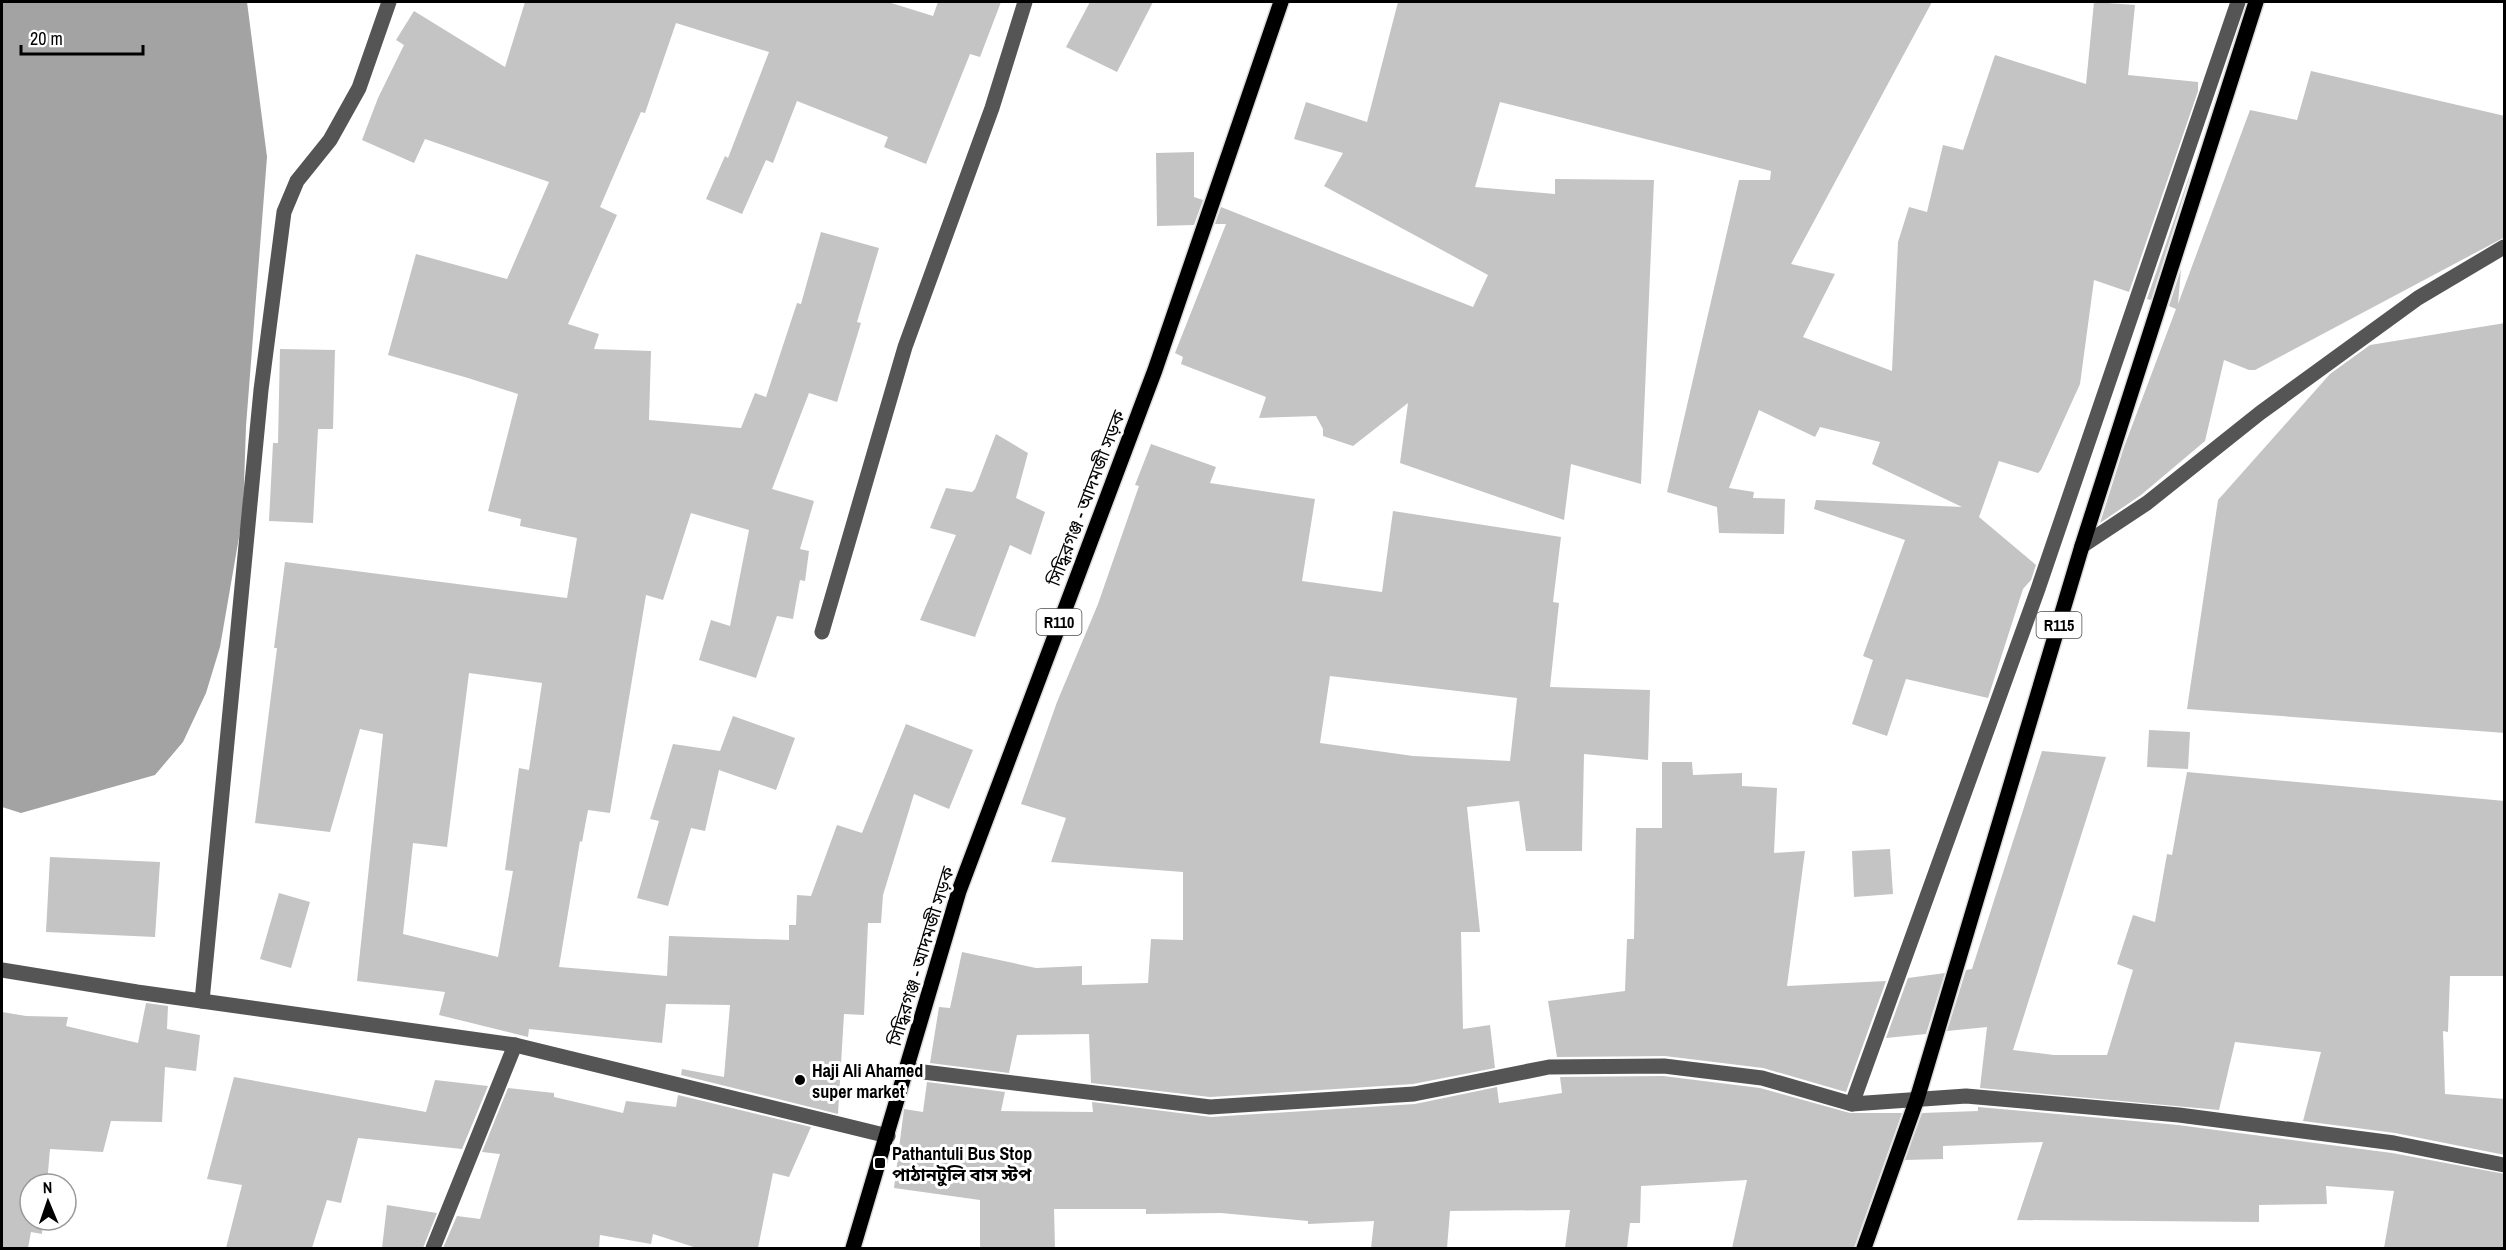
<svg xmlns="http://www.w3.org/2000/svg" width="2506" height="1250" font-family="'Archivo Narrow','Noto Sans Bengali',sans-serif">
	<rect width="100%" height="100%" fill="#fff"/>
	<!-- water -->
	<polygon fill="#a3a3a3" points="2,2 247,2 267,157 246,426 243,514 220,647 206,693 183,742 155,775 21,813 2,807"/>
	<!-- building -->
	<g fill="#c4c4c4" fill-rule="evenodd">
		<path d="M525 2H888L933 16 938 2H1001L980 57 970 54 926 164 884 147 888 137 797 101 773 163 766 160 742 214 706 199 725 156 728 158 769 52 676 23 645 113 641 112 600 207 617 215 568 324 599 334 594 349 651 351 649 420 741 428 755 393 766 397 797 303 801 304 821 232 879 248 857 322 861 323 837 402 809 393 772 489 814 501 800 549 809 551 805 581 800 580 793 619 777 616 756 678 699 660 711 620 730 626 749 530 691 513 663 600 646 595 610 813 588 810 582 842 580 841 559 967 667 976 669 936 789 940V925H796L797 895 811 896 837 825 862 833 906 724 973 750 949 809 914 794 883 895 881 923H868L864 1015 844 1014 838 1114 681 1075 682 1069 724 1077 730 1005 666 1004 662 1043 529 1029 528 1037 439 1015 445 992 357 981 383 734 360 729 330 832 255 823 277 648H274L285 562 567 598 577 538 520 526 521 519 488 511 518 394 468 378 388 355 416 254 507 279 549 182 425 139 414 163 362 140 378 98 404 45 396 40 414 11 505 67ZM469 673 542 683 529 770 519 768 505 870 513 871 498 957 403 934 413 843 447 847Z"/>
		<polygon points="1090,2 1153,2 1117,72 1066,47"/>
		<polygon points="1398,2 1932,2 1791,264 1835,274 1803,337 1892,371 1898,242 1909,207 1927,212 1943,145 1963,150 1995,55 2086,84 2094,2 2135,5 2128,75 2198,82 2198,91 2129,292 2094,280 2080,384 2041,470 2038,473 1999,461 1979,517 2036,565 2031,580 2023,589 1988,698 1906,679 1887,736 1852,724 1873,660 1863,656 1905,540 1814,509 1816,500 1962,507 1872,464 1880,442 1820,427 1815,437 1759,410 1729,488 1754,492 1753,498 1785,499 1784,534 1719,533 1717,507 1667,492 1739,180 1770,180 1771,171 1500,102 1475,187 1555,194 1555,179 1654,180 1641,484 1571,464 1564,520 1400,463 1408,403 1353,446 1323,436 1323,429 1316,416 1259,418 1266,397 1181,364 1183,357 1175,353 1226,224 1215,224 1221,207 1473,307 1488,275 1324,186 1343,153 1294,139 1306,102 1367,122"/>
		<polygon points="2311,71 2505,116 2505,237 2255,370 2249,370 2224,360 2205,441 2141,495 2100,523 2124,447 2176,309 2169,306 2181,269 2178,304 2250,110 2297,120"/>
		<polygon points="1194,152 1194,197 1203,200 1194,225 1157,226 1156,153"/>
		<polygon points="2190,174 2189,179 2151,300 2147,299"/>
		<polygon points="2505,323 2505,733 2187,709 2218,500 2330,374 2370,345"/>
		<polygon points="280,349 335,350 333,429 318,429 313,523 269,521 273,443 278,443"/>
		<polygon points="996,434 1028,453 1016,498 1045,512 1031,555 1010,545 975,637 920,620 956,535 930,528 946,488 972,492 975,489"/>
		<path d="M1151 444 1216 467 1210 483 1315 499 1302 581 1382 592 1393 511 1561 537 1553 602 1559 603 1550 687 1650 690 1648 760 1584 754 1582 851H1526L1519 801 1467 807 1480 932H1461L1463 1029 1490 1025 1495 1068 1413 1084 1210 1097 1091 1083 1089 1034 1017 1035 1009 1073 930 1063 939 1007 950 1008 962 952 1036 968 1082 966V985L1148 983 1151 939 1183 940V872L1051 862 1066 818 1021 804 1057 702 1098 604 1139 486 1135 485ZM1330 676 1517 698 1510 761 1413 756 1320 743Z"/>
		<polygon points="733,716 795,738 776,790 719,770 705,831 691,828 668,906 637,898 659,821 650,819 673,744 720,751"/>
		<polygon points="2149,730 2190,732 2188,769 2147,767"/>
		<polygon points="2042,751 2106,757 2013,1050 2054,1055 2107,1055 2133,970 2117,964 2133,915 2155,922 2167,854 2172,855 2187,772 2505,801 2505,976 2450,976 2448,1032 2443,1031 2445,1094 2505,1099 2505,1155 2395,1133 2303,1121 2321,1052 2235,1042 2219,1110 1980,1088 1987,1027 1947,1031 1966,970 1972,969"/>
		<polygon points="1662,762 1692,762 1693,775 1742,773 1742,786 1777,788 1774,853 1805,851 1787,986 1886,981 1846,1092 1763,1068 1665,1056 1557,1057 1548,1001 1625,991 1627,939 1634,939 1636,828 1662,828"/>
		<polygon points="1890,849 1893,894 1854,897 1852,851"/>
		<polygon points="50,857 160,862 155,937 46,932"/>
		<polygon points="279,893 310,902 291,968 260,959"/>
		<polygon points="1945,973 1926,1034 1886,1038 1908,978"/>
		<polygon points="146,1003 168,1006 167,1029 200,1035 196,1071 165,1067 162,1122 111,1121 103,1152 50,1149 47,1184 30,1184 30,1220 43,1220 42,1234 31,1232 28,1248 2,1248 2,1012 26,1016 68,1017 66,1026 138,1043"/>
		<polygon points="1663,1076 1760,1088 1850,1113 1902,1113 1854,1248 1732,1248 1747,1180 1641,1186 1640,1223 1630,1223 1627,1248 1565,1248 1570,1210 1450,1211 1447,1248 1371,1248 1374,1221 1308,1224 1308,1221 1221,1213 1146,1214 1146,1209 1054,1209 1055,1248 980,1248 980,1200 894,1188 904,1109 923,1112 927,1082 1005,1092 1001,1111 1093,1112 1092,1102 1211,1117 1415,1104 1497,1087 1499,1103 1562,1093 1560,1077"/>
		<polygon points="234,1077 426,1112 435,1080 488,1086 462,1149 358,1138 341,1203 327,1200 312,1248 226,1248 242,1185 207,1179"/>
		<polygon points="508,1088 554,1093 554,1097 623,1113 626,1101 676,1107 678,1095 811,1127 789,1177 773,1173 758,1248 697,1248 653,1234 651,1244 600,1235 599,1248 443,1248 457,1216 480,1219 500,1154 482,1152"/>
		<polygon points="1978,1107 2178,1125 2392,1153 2505,1174 2505,1248 2384,1248 2394,1191 2326,1186 2327,1204 2259,1205 2259,1222 2017,1220 2043,1142 1943,1146 1943,1159 1905,1160 1922,1113 1978,1111"/>
		<polygon points="387,1205 437,1213 423,1248 382,1248"/>
	</g>
	<g fill="none" stroke-linecap="round" stroke-linejoin="round">
		<defs>
			<g id="major">
				<polyline points="853,1248 959,891 1155,370 1281,2"/>
				<polyline points="1864,1248 1917,1099 2082,546 2256,2"/>
			</g>
		</defs>
		<!-- major casing -->
		<use href="#major" stroke="#dbdbdb" stroke-width="18"/>
		<!-- minor -->
		<g stroke="#555" stroke-width="15">
			<polyline points="2082,546 2147,503 2260,413 2418,298 2504,247"/>
			<polyline points="822,632 905,347 992,108 1025,2"/>
			<polyline points="2,970 137,992 515,1045 888,1136"/>
			<polyline points="202,1001 261,390 284,212 297,181 330,140 359,88 389,2"/>
			<polyline points="907,1070 1210,1107 1414,1094 1549,1067 1664,1066 1762,1078 1852,1104 1966,1096 2179,1115 2394,1143 2504,1165"/>
			<polyline points="1852,1104 2038,589 2238,2"/>
			<polyline points="433,1248 515,1045"/>
		</g>
		<!-- major -->
		<use href="#major" stroke="#000" stroke-width="15"/>
	</g>
	<!-- markers -->
	<g fill="#000" stroke="#fff" stroke-width="2">
		<circle cx="800" cy="1080" r="6"/>
		<rect x="874" y="1157" width="12" height="12" rx="3"/>
	</g>
	<g text-anchor="middle" dominant-baseline="central" stroke-width="6" stroke-linejoin="round" paint-order="stroke">
		<!-- shield labels -->
		<g fill="#fff" stroke="#4c4c4c" stroke-width="1.5">
			<rect x="1036.5" y="609" width="45" height="26" rx="4.5"/>
			<rect x="2036.5" y="612" width="45" height="26" rx="4.5"/>
		</g>
		<g font-size="16" font-weight="bold" fill="#000">
			<text x="1059" y="622">R110</text>
			<text x="2059" y="625">R115</text>
		</g>
		<!-- street labels -->
		<g font-size="18" fill="#000" stroke="#fff">
			<text transform="translate(1086 498) rotate(-69)">সিদ্ধিরগঞ্জ - আদমজী সড়ক</text>
			<text transform="translate(921 956) rotate(-73)">সিদ্ধিরগঞ্জ - আদমজী সড়ক</text>
		</g>
		<!-- poi labels -->
		<g font-size="18" font-weight="bold" fill="#000" stroke="#fff" text-anchor="start">
			<text x="812" y="1070">Haji Ali Ahamed<tspan x="812" dy="21">super market</tspan></text>
			<text x="892" y="1153">Pathantuli Bus Stop<tspan x="892" dy="21">পাঠানটুলি বাস স্টপ</tspan></text>
		</g>
	</g>
	<!-- border -->
	<rect width="2506" height="1250" fill="none" stroke="#000000" stroke-width="6"/>
	<!-- north arrow -->
	<g transform="translate(48 1202) rotate(358)"><circle r="28" fill="#ffffff" stroke="#999999" stroke-width="1.5"/>
	<path d="M0-4.5L10 22L0 15L-10 22Z" fill="#000000"/>
	<text y="-9" font-size="16" font-weight="bold" text-anchor="middle" fill="#000000">N</text>
	</g>
	<!-- scale -->
	<path d="M21 45v9h122v-9" fill="none" stroke="#000000" stroke-width="3"/>
	<text x="30" y="45" font-size="18" fill="#000000" stroke="#ffffff" stroke-width="4.5" paint-order="stroke">20 m</text>
</svg>
